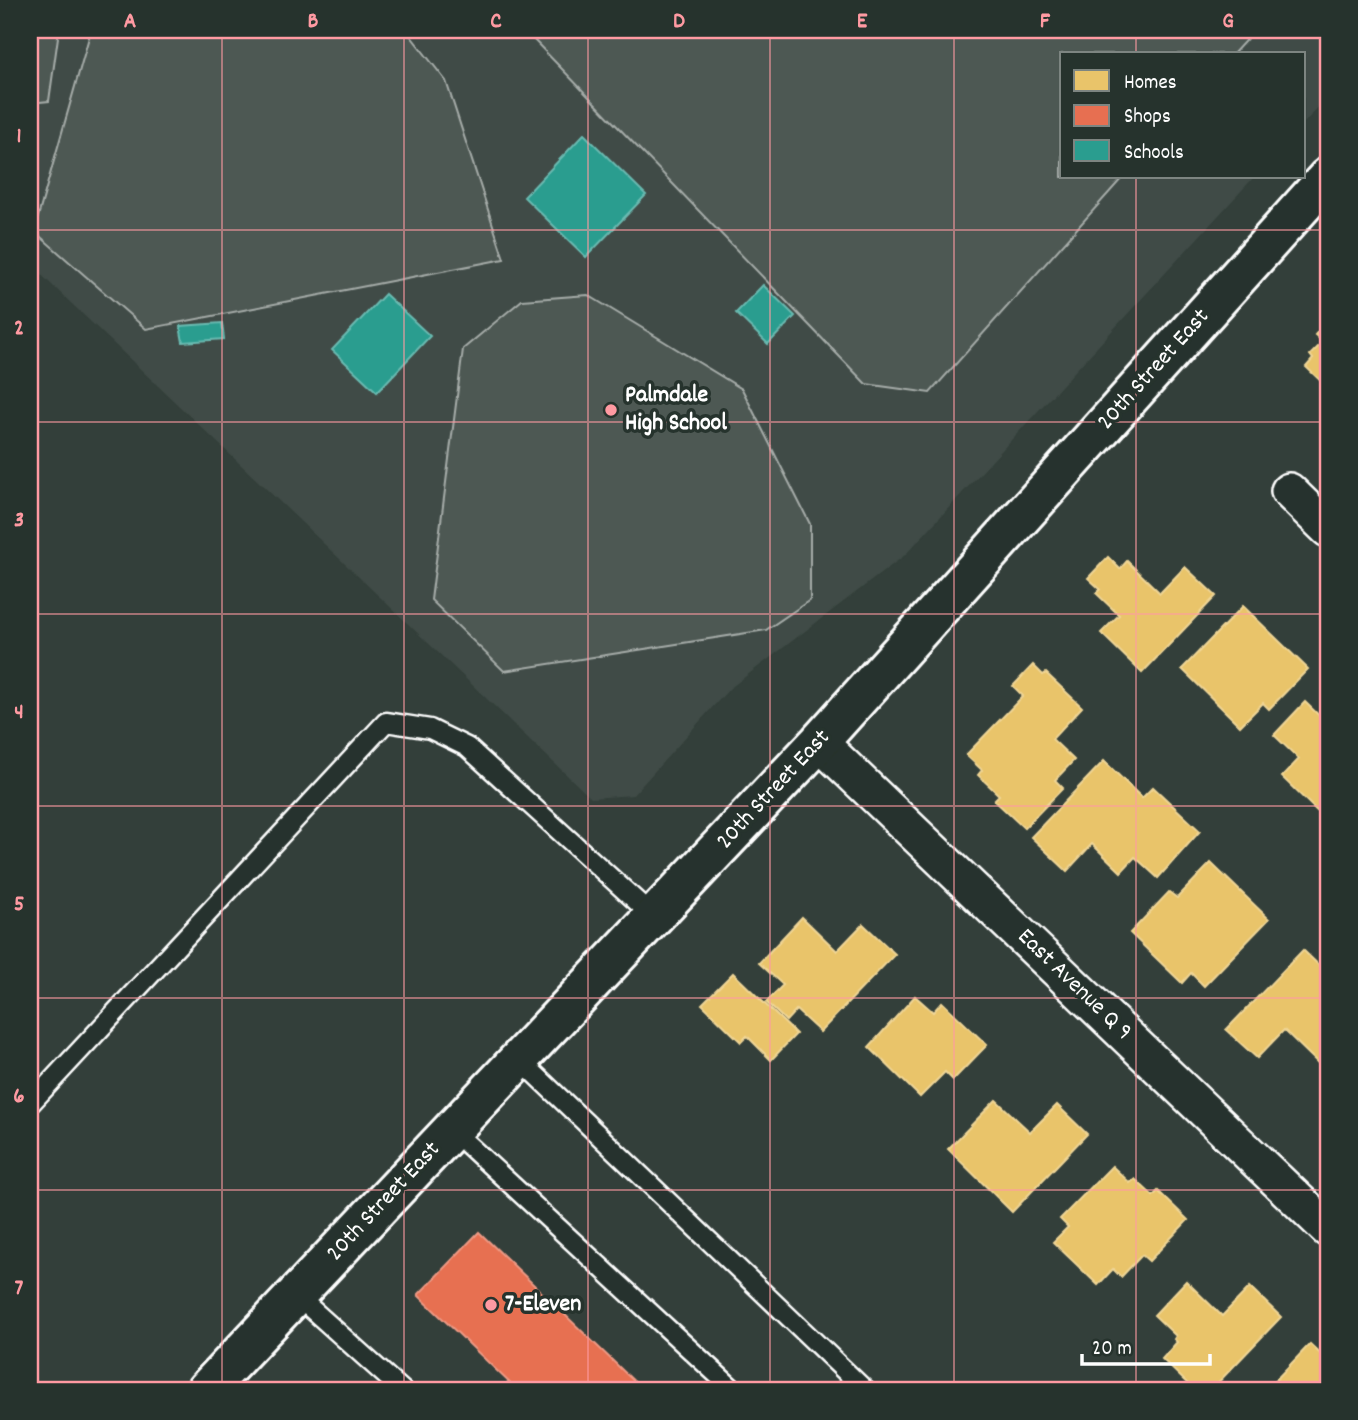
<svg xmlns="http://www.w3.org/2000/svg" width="1358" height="1420" font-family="Dekko,sans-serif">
	<rect width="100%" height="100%" fill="#333f3a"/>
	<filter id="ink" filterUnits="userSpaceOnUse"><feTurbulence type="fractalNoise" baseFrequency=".0143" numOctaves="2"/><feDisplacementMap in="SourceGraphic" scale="14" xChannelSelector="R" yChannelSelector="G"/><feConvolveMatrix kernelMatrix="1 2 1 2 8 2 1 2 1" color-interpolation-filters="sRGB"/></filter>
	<g filter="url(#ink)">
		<!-- built -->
		<polygon fill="#404c47" points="30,30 1328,30 1328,96 1304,123 1304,54 1062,54 1062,177 1254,177 905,555 729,689 633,795 591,798 30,264"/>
		<!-- green -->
		<g fill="#4d5853" stroke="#a6aca9" stroke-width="2">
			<polygon points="30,30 59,30 49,101 30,103"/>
			<polygon points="91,30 406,30 446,81 504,259 146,329 34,231"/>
			<polygon points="543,30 1255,30 1233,54 1062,54 1062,177 1123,177 930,393 866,384 533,39"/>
			<polygon points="588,295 742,389 810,524 810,600 766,630 504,671 431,600 463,349 522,300"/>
		</g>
		<!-- homes -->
		<g fill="#e9c46a" stroke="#f0d697" stroke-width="2">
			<polygon points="1328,320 1328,388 1306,367 1313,359 1310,355 1323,342 1315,335"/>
			<polygon points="1108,557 1120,569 1127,561 1160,593 1185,567 1216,596 1142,673 1101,633 1119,615 1096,593 1100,589 1088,578"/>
			<polygon points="1243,606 1308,669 1269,709 1263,703 1240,726 1182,669"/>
			<polygon points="1033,665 1043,675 1046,673 1082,707 1052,739 1074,760 1055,780 1063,788 1024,828 994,800 999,795 978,775 982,770 966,755 1023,696 1013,686"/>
			<polygon points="1305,702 1328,724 1328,813 1324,818 1282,777 1299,759 1274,735"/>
			<polygon points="1104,761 1142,798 1153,787 1200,831 1158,878 1135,857 1121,872 1092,844 1067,871 1031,837"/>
			<polygon points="1211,863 1269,919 1204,986 1191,973 1182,983 1130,933 1169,892 1177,898"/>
			<polygon points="802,917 837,951 863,924 895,954 820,1032 796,1010 786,1021 766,1002 783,985 759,963"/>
			<polygon points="1303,950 1328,974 1328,1004 1325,1008 1328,1011 1328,1055 1319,1064 1284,1030 1257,1058 1226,1030"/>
			<polygon points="733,973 796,1034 771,1060 747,1036 741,1042 702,1004"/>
			<polygon points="915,996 933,1012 942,1002 987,1045 953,1080 945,1072 920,1097 869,1047"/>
			<polygon points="996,1100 1030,1132 1057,1105 1087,1134 1012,1212 948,1149"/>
			<polygon points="1112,1166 1130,1183 1135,1179 1153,1196 1158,1191 1188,1220 1149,1261 1142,1255 1121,1277 1113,1269 1098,1285 1053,1242 1068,1227 1060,1219"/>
			<polygon points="1186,1281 1222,1316 1250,1287 1281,1317 1211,1390 1194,1390 1162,1359 1177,1342 1174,1339 1176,1336 1154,1315"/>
			<polygon points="1310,1344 1328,1361 1328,1390 1266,1390"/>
		</g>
		<!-- shops -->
		<polygon fill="#e76f51" stroke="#ee9a85" stroke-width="2" points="479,1232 643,1390 517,1390 418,1295"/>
		<!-- schools -->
		<g fill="#2a9d8f" stroke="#6abab1" stroke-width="2">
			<polygon points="584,134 646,195 586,257 524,197"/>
			<polygon points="763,285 795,316 768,344 736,313"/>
			<polygon points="385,294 430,336 377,392 332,350"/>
			<polygon points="222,323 224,339 183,342 180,326"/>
		</g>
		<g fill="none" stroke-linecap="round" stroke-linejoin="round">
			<defs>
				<g id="service">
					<polyline points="519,1059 865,1390"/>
					<polyline points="30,1104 386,722 430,729 467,747 654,917"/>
					<polyline points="452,1130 734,1390"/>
					<polyline points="296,1295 402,1390"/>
				</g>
				<g id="minor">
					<polyline points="1289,491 1328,529"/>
					<polyline points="819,742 1328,1229"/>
				</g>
				<polyline id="tertiary" points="206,1390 819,742 1328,177"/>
			</defs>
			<!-- service casing -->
			<use href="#service" stroke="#fff" stroke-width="23"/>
			<!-- minor casing -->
			<use href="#minor" stroke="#fff" stroke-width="40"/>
			<!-- tertiary casing -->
			<use href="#tertiary" stroke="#fff" stroke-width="44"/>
			<!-- service -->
			<use href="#service" stroke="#26332d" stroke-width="18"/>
			<!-- minor -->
			<use href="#minor" stroke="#26332d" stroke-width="35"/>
			<!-- tertiary -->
			<use href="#tertiary" stroke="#26332d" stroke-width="38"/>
		</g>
	</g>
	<!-- grid -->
	<path fill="none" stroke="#ff9aa2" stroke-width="2" stroke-opacity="0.55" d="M222 30V1390M404 30V1390M588 30V1390M770 30V1390M954 30V1390M1136 30V54M1136 177V1390M30 230H1328M30 422H1328M30 614H1328M30 806H1328M30 998H1328M30 1190H1328"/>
	<!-- markers -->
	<g fill="#ff9aa2" stroke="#26332d" stroke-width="2.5">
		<circle cx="611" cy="410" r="7"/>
		<circle cx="491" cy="1305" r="7"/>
	</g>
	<g text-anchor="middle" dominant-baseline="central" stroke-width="7" stroke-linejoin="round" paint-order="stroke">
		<!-- street labels -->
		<g font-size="24" fill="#fff" stroke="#26332d">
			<text transform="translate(1154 370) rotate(-48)">20th Street East</text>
			<text transform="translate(774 790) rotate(-47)">20th Street East</text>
			<text transform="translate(1074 985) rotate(44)">East Avenue Q 9</text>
			<text transform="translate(384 1202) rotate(-47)">20th Street East</text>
		</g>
		<!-- poi labels -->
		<g font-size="24" font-weight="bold" fill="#fff" stroke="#26332d" text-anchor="start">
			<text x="625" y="396">Palmdale<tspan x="625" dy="28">High School</tspan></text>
			<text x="505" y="1305">7-Eleven</text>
		</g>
	</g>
	<!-- margin -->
	<rect width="1358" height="1420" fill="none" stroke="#26332d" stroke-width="77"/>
	<!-- legend -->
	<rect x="1060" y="52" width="245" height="126" fill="#26332d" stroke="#7d8581" stroke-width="2"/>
	<rect x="1074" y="70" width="35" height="21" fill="#e9c46a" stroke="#7d8581" stroke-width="2"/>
	<text x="1124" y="88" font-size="21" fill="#ffffff">Homes</text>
	<rect x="1074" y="105" width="35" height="21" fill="#e76f51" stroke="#7d8581" stroke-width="2"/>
	<text x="1124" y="122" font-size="21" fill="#ffffff">Shops</text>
	<rect x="1074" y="140" width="35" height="21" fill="#2a9d8f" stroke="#7d8581" stroke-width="2"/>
	<text x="1124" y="158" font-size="21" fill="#ffffff">Schools</text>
	<!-- scale -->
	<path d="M1082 1354v10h128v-10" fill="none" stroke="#ffffff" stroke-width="3.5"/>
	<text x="1092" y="1354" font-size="21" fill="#ffffff" stroke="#26332d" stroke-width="5" paint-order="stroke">20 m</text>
	<rect x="38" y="38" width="1282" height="1344" fill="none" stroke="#ff9aa2" stroke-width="2.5"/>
	<g font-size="23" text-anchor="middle" font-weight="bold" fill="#ff9aa2">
		<text x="130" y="27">A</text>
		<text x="313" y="27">B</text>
		<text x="496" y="27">C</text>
		<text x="679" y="27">D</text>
		<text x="862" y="27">E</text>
		<text x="1045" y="27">F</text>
		<text x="1228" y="27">G</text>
		<text x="19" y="142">1</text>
		<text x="19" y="334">2</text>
		<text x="19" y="526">3</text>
		<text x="19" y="718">4</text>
		<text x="19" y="910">5</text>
		<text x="19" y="1102">6</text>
		<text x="19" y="1294">7</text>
	</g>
</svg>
